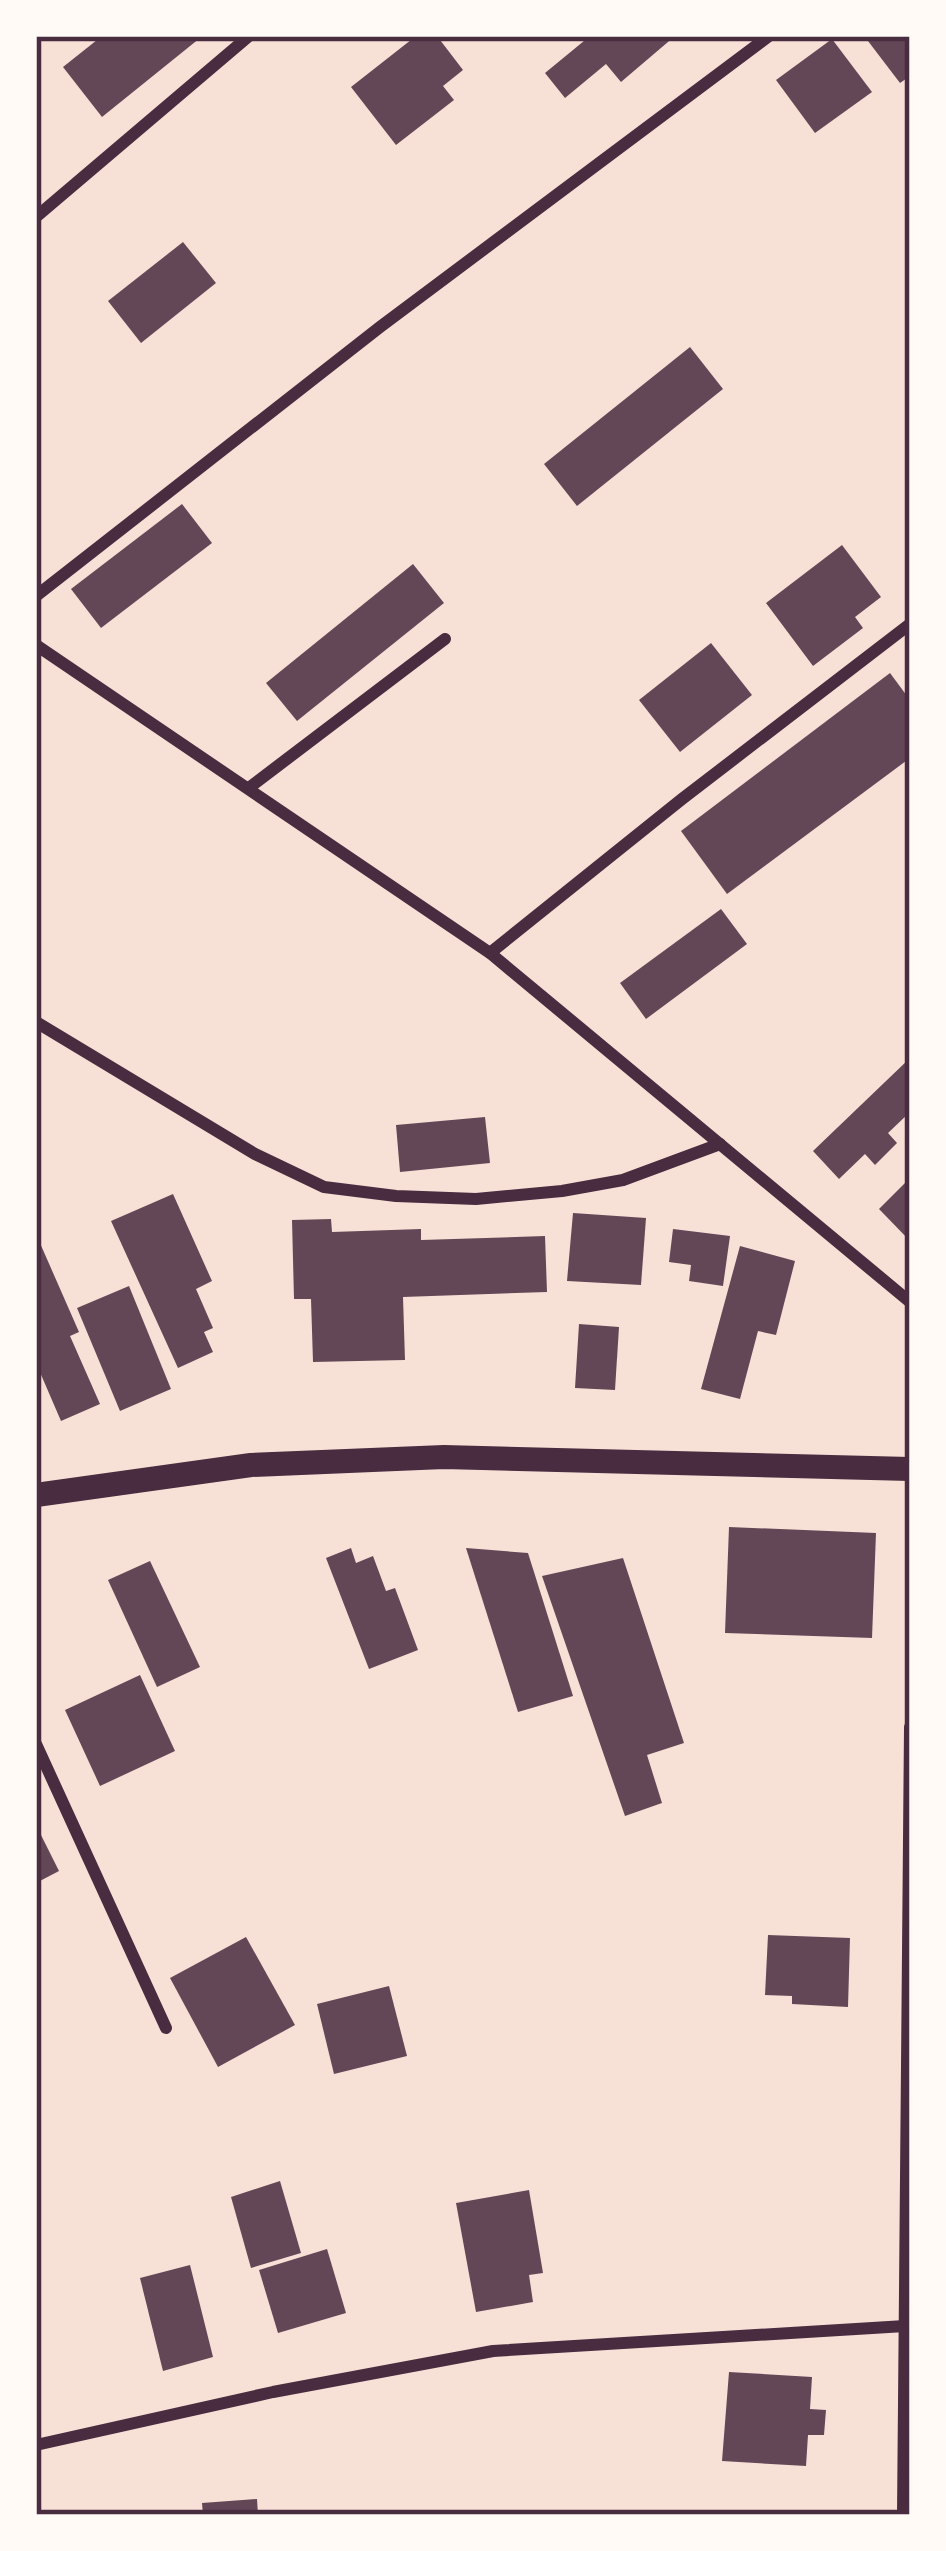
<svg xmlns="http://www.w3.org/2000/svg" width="946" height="2551" font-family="Inter,sans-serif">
	<rect width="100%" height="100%" fill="#f7e1d7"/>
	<!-- building -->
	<g fill="#644757">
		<polygon points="102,36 198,36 200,38 102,117 63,67"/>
		<polygon points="416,36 437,36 463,70 443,86 454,100 396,145 351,87"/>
		<polygon points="590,36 675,36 621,82 606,64 565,98 545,73"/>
		<polygon points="875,36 910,36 910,76 900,83 868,41"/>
		<polygon points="832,39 872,92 815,133 776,80"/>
		<polygon points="183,242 216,283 141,343 108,301"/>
		<polygon points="690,347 723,389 577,506 544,464"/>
		<polygon points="182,504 212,543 101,628 71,589"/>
		<polygon points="842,545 881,597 855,617 863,628 813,666 766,603"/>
		<polygon points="413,564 444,603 297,721 266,683"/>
		<polygon points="711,643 752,695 680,752 639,700"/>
		<polygon points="890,673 910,700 910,758 727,894 681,831"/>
		<polygon points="721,909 747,944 646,1019 620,983"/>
		<polygon points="910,1058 910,1112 888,1133 897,1143 875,1165 865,1154 839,1179 813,1151"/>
		<polygon points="485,1117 490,1163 400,1172 396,1125"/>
		<polygon points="910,1178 910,1241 879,1209"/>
		<polygon points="173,1194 212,1281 196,1289 213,1328 204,1332 213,1352 178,1368 111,1221"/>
		<polygon points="573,1213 646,1218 641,1285 567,1281"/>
		<polygon points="331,1219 332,1232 421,1229 421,1240 545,1236 547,1292 403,1297 405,1360 313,1362 311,1299 294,1299 292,1220"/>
		<polygon points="673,1229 730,1236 723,1286 689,1281 691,1265 669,1262"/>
		<polygon points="36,1234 79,1332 70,1336 100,1404 61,1421 36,1363"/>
		<polygon points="740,1246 795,1261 776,1335 758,1331 740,1399 701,1389"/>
		<polygon points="129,1286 171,1389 120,1411 77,1308"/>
		<polygon points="579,1324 619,1327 615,1390 575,1388"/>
		<polygon points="729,1527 876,1533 872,1638 725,1633"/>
		<polygon points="351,1548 356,1563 373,1556 386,1591 395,1588 418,1650 369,1669 326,1558"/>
		<polygon points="466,1548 528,1553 573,1696 518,1712"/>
		<polygon points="623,1558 684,1743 647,1755 662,1803 625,1816 542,1576"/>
		<polygon points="150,1561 200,1667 157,1687 108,1580"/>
		<polygon points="140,1675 175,1751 100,1786 65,1710"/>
		<polygon points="36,1825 59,1871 36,1883"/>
		<polygon points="768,1935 850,1938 848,2007 792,2004 792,1996 765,1995"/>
		<polygon points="246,1937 295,2025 218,2067 170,1978"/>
		<polygon points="389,1986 407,2056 334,2074 317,2004"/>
		<polygon points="280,2181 301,2253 251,2268 231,2197"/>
		<polygon points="529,2190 543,2273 529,2275 533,2302 476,2312 456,2203"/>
		<polygon points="327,2249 346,2313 278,2333 259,2270"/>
		<polygon points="190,2265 213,2357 163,2371 140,2278"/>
		<polygon points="729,2372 812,2377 810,2409 826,2410 824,2435 808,2435 806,2466 722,2461"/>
		<polygon points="257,2499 258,2515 203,2515 202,2503"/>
	</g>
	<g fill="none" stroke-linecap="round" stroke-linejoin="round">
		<!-- minor -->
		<g stroke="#4a2c40" stroke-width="12">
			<polyline points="36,217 249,36"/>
			<polyline points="36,596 380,327 769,36"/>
			<polyline points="36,645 490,953 910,1302"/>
			<polyline points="250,787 445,639"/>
			<polyline points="490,953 682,799 910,624"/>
			<polyline points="36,1022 255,1154 324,1187 396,1196 476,1199 562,1191 623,1180 720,1144"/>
			<polyline points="36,1744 166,2028"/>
			<polyline points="36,2445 273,2392 493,2351 905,2326"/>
			<polyline points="903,2515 910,1727"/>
		</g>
		<!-- secondary -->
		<polyline stroke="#4a2c40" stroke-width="24" points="36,1495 251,1465 444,1457 910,1469"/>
	</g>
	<!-- border -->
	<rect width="946" height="2551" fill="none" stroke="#fffaf5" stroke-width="78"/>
	<rect x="39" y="39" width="868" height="2473" fill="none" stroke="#4a2c40" stroke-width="4.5"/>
</svg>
